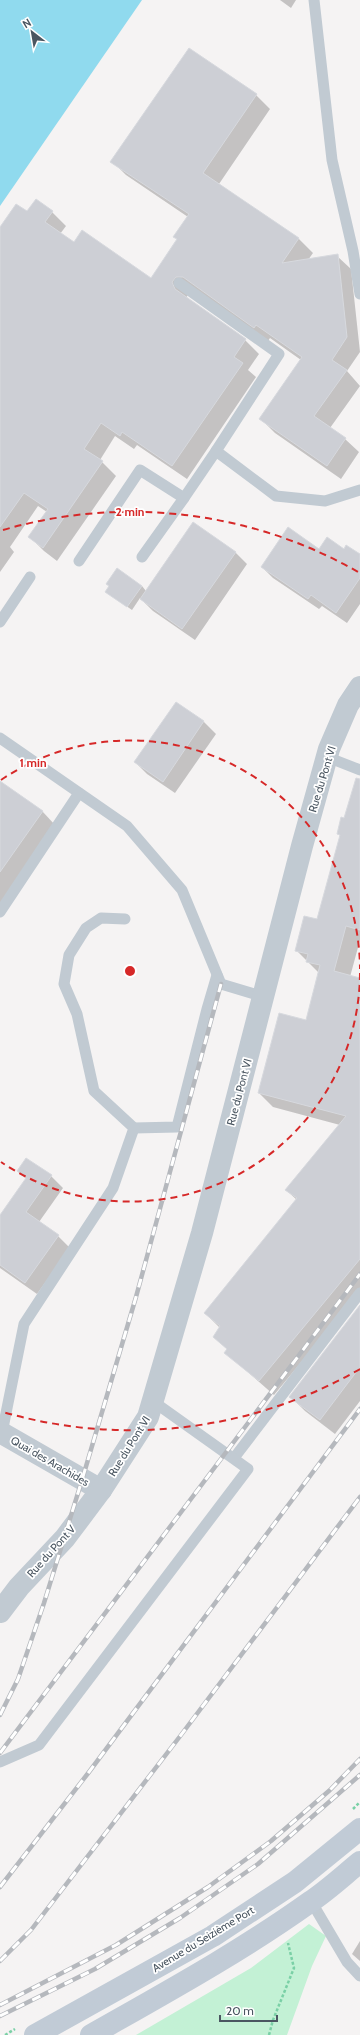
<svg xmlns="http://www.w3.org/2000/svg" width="360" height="2035" font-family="Cabin,sans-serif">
	<rect width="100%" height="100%" fill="#f5f3f3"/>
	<!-- green -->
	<polygon fill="#c3f1d5" points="309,1924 326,1936 312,1966 287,2035 136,2035 251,1968"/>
	<!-- water -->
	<polygon fill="#90daee" points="0,0 142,0 0,206"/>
	<!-- shadow -->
	<g fill="#0003">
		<polygon points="280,0 296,0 291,8"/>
		<polygon points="256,95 270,109 219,184 299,239 313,253 308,260 337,256 351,269 360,352 347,371 360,386 330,428 345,439 359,452 341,479 275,433 261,419 301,360 270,338 268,341 191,290 186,298 245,340 259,354 248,370 256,377 187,479 137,445 134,449 115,436 100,460 116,476 57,561 44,551 30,537 47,512 38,506 10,547 14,552 0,572 0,229 28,213 52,212 66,226 60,234 74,243 151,279 178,240 175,237 188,217 126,175 112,161"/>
		<polygon points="344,550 360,555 360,604 347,623 322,606 319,609 273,578 262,567 320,551"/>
		<polygon points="235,552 247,564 195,640 153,611 140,598 132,610 106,592 142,586 146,591"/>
		<polygon points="176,703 204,722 216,734 175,793 147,774 135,762"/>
		<polygon points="0,782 42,811 56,826 0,907"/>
		<polygon points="360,802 360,940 350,977 360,979 360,1291 274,1395 226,1353 228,1350 214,1337 220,1328 205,1313 297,1200 286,1190 340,1125 273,1107 259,1093 307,1021 319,973 296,950 318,920 341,836 338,834 345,819"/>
		<polygon points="18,1171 51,1176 63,1188 39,1222 58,1236 70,1248 37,1294 0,1268 0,1217 27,1179"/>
		<polygon points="360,1306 360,1401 335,1434 305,1411 291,1397"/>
		<polygon points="360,1941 360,1961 352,1954"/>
	</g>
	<!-- building -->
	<g fill="#cdcfd5" stroke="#d7d9de">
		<polygon points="189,48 257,94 203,173 299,238 282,263 338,254 347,337 332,360 347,370 314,416 346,438 327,466 259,419 302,357 256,325 254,328 183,277 176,277 172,282 175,289 246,339 234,357 243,363 172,466 122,432 120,436 101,423 84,449 103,461 43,548 28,537 48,509 24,493 0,527 0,227 16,204 27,211 36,199 53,211 45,222 74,242 82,230 151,278 177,239 173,237 189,214 110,162"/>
		<polygon points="193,522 236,552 182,629 140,599"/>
		<polygon points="288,527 319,549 327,537 344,549 346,545 360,554 360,578 336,613 311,595 308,599 261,567"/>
		<polygon points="117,568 142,586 127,607 105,592 109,586 106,584"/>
		<polygon points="176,702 204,721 163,782 134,762"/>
		<polygon points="356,778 360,779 360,930 346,926 334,971 360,978 360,1259 259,1381 224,1353 227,1349 213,1337 220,1326 204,1313 297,1198 285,1190 346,1116 258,1093 279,1013 306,1020 320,965 306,962 308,954 295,951 304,916 317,919 340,835 337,834 341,817 344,818"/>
		<polygon points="0,781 43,811 0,872"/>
		<polygon points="26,1158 52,1175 26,1212 59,1235 25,1283 0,1265 0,1215 26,1178 17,1171"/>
		<polygon points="360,1305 360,1367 320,1420 289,1397"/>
	</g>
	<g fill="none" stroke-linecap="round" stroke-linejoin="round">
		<!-- path -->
		<g stroke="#7ad0a6" stroke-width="2.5" stroke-dasharray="3 2" stroke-linecap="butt">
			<polyline points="353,1809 360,1802"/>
			<polyline points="5,2035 15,2029"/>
			<polyline points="269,2035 273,2020 294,1968 288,1943"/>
		</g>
		<!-- lane -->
		<g stroke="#c1cad2" stroke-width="11">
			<polyline points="314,0 332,160 353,251 360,294"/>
			<polyline points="179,283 279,354 216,451 276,496 325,501 360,490"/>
			<polyline points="142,557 184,498"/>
			<polyline points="79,561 140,470 184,498 216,451"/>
			<polyline points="0,622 30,577"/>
			<polyline points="0,738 127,826 182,890 221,984 264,997"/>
			<polyline points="327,757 360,770"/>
			<polyline points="0,912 79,793"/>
			<polyline points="134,1128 177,1127 207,1009 217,975"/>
			<polyline points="2,1433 24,1324 113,1188 134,1128 94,1091 77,1014 64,984 69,955 86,928 101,918 125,919"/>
			<polyline points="234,1458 360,1293"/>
			<polyline points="0,1762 39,1745 248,1469 154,1402"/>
			<polyline points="311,1901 347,1962 360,1976"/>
		</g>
		<!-- street -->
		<g stroke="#c1cad2" stroke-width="22">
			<polyline points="0,1432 101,1490"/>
			<polyline points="0,1612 19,1587 65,1538 101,1490 148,1417 202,1233 302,846 329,749 348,705 360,687"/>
		</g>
		<!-- secondary -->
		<g stroke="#c1cbd6" stroke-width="22">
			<polyline points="35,2035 213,1936 295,1882 360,1829"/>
			<path d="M91 2035C165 1993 240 1952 310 1902 328 1890 344 1875 360 1862"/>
		</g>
		<defs>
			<g id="rail">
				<polyline points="0,1715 18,1679 44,1603 82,1480 136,1297 221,984"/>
				<polyline points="0,1753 360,1274"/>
				<polyline points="0,1887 89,1772 360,1409"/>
				<polyline points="0,1961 31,1930 181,1735 360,1497"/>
				<polyline points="0,2005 116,1945 208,1887 271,1841 330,1790 360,1759"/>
				<polyline points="0,2016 95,1969 180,1918 258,1864 360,1775"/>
			</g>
		</defs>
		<!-- rail casing -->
		<use href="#rail" stroke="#b5b8bd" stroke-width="4.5"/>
		<!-- rail -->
		<use href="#rail" stroke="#fff" stroke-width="3" stroke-dasharray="9" stroke-linecap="butt"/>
	</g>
	<!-- distance rings -->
	<g fill="none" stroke="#d62828" stroke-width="2" stroke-dasharray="7 5">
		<path d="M360 973A230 230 0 0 1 1 1162M1 780A230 230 0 0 1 360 969"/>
		<path d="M360 1369A459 459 0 0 1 3 1412M3 530A459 459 0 0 1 360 573"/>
	</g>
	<g text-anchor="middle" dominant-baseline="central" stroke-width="3.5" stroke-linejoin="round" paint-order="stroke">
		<!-- street labels -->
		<g font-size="11" fill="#4a5661" stroke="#fff">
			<text transform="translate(322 779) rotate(-73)">Rue du Pont VI</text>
			<text transform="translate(239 1092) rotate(-75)">Rue du Pont VI</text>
			<text transform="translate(129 1446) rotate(-58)">Rue du Pont VI</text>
			<text transform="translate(50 1461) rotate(30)">Quai des Arachides</text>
			<text transform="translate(51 1551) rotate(-48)">Rue du Pont V</text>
			<text transform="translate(203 1939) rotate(-31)">Avenue du Seizième Port</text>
		</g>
	</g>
	<circle cx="130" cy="971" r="6" fill="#d62828" stroke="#fff" stroke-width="2"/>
	<g font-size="12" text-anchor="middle" font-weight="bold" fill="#d62828" stroke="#fff" stroke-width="3.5" stroke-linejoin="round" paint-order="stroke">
		<text x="130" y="516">2 min</text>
		<text x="33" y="767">1 min</text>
	</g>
	<!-- north arrow -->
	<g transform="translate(32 32) rotate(329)" stroke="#ffffff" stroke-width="3" paint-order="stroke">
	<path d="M0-3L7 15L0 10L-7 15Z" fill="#4a5661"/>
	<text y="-6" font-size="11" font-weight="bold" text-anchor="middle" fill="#4a5661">N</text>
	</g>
	<!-- scale -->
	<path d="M220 2015v6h57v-6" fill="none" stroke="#4a5661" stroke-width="2"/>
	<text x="226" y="2015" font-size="12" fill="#4a5661" stroke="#ffffff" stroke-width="3" paint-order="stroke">20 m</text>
</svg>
